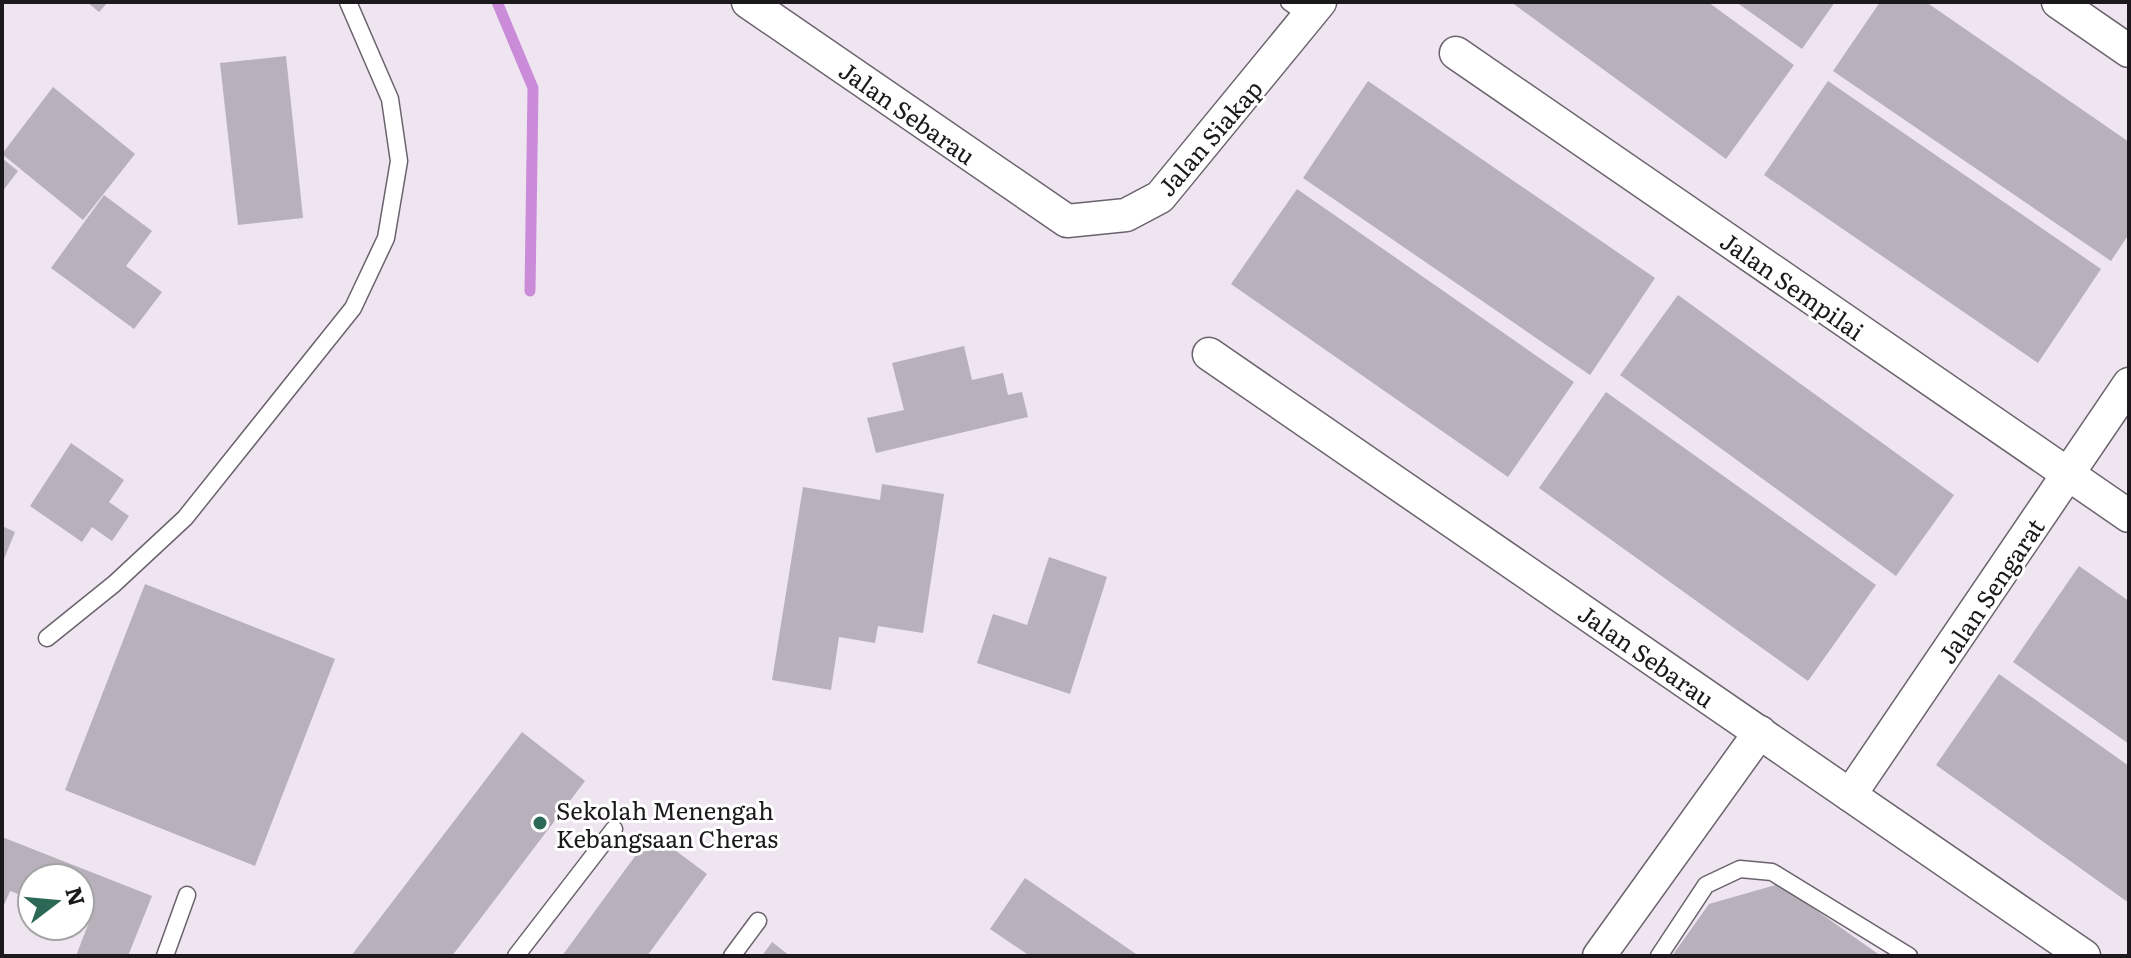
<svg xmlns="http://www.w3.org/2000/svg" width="2131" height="958" font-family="Literata,serif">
	<rect width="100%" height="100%" fill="#eee5f0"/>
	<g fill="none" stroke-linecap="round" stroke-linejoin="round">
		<!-- stream -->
		<polyline stroke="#ca8bd8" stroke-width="11" points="497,2 533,88 530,291"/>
	</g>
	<!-- building -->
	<g fill="#b8b0ba">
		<polygon points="87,2 108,2 99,12"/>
		<polygon points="1511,2 1708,2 1794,65 1726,159"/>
		<polygon points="1736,2 1835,2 1802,49"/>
		<polygon points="1880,2 1926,2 2129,142 2129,234 2111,261 1833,71"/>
		<polygon points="286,56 303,218 238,225 220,63"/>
		<polygon points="1368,81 1655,278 1590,375 1303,178"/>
		<polygon points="1828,81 2101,269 2038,363 1764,175"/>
		<polygon points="53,87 135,154 83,220 2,154"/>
		<polygon points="2,158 18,171 2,192"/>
		<polygon points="1297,189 1574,382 1508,477 1231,284"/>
		<polygon points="104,195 152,231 126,266 162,292 134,329 51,268"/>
		<polygon points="1678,295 1954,495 1896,576 1620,375"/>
		<polygon points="964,346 972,380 1003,373 1008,395 1022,392 1028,417 876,453 867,418 904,410 892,363"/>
		<polygon points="1606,392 1876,585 1808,681 1539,488"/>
		<polygon points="71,443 124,480 109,502 129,516 112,541 92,527 82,542 30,506"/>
		<polygon points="882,484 944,494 923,633 878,626 875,643 839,637 831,690 772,680 803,487 880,500"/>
		<polygon points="2,526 15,532 2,564"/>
		<polygon points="1049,557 1107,577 1070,694 977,663 993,614 1027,625"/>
		<polygon points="2079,566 2129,601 2129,744 2013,662"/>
		<polygon points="145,584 335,659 255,866 65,790"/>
		<polygon points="1999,674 2129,766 2129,903 1936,765"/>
		<polygon points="522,732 585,781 452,956 351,956"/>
		<polygon points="652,833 707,874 647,956 562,956"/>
		<polygon points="2,837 152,896 128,956 76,956 89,922 80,918 80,878 32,878 32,899 10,891 2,910"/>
		<polygon points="1025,878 1139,956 1030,956 990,929"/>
		<polygon points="1779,884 1881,956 1672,956 1709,904"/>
		<polygon points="772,942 790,956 762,956"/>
	</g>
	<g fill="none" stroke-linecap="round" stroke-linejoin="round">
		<defs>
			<g id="service">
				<polyline points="1289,2 1310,17"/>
				<polyline points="47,638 114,584 185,518 353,308 386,238 399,161 390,99 348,2"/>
				<polyline points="165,956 187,895"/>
				<polyline points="516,956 614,829"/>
				<polyline points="732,956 758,921"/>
				<polyline points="1659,956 1706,885 1740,869 1772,872 1909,956"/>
			</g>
			<g id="minor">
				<polyline points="748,2 1067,221 1126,215 1160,197 1320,2"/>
				<polyline points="2058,2 2129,51"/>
				<polyline points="1456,53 2129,516"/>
				<polyline points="1209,354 2084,956"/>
				<polyline points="1850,795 2129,384"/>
				<polyline points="1599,956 1760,732"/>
			</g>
		</defs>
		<!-- service casing -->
		<use href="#service" stroke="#6a626c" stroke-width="19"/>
		<!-- minor casing -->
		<use href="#minor" stroke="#6a626c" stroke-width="35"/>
		<!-- service -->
		<use href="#service" stroke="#fff" stroke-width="16"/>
		<!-- minor -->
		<use href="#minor" stroke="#fff" stroke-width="32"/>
	</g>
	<!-- markers -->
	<circle fill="#2b6956" stroke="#fff" stroke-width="3" cx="540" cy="823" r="8"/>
	<g text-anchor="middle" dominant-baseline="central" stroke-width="6" stroke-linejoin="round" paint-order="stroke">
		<!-- street labels -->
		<g font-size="24" fill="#1c191d" stroke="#fff">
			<text transform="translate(908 112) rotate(35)">Jalan Sebarau</text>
			<text transform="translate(1209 137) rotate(-49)">Jalan Siakap</text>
			<text transform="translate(1793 285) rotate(35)">Jalan Sempilai</text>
			<text transform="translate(1990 590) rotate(-56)">Jalan Sengarat</text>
			<text transform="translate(1647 655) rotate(35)">Jalan Sebarau</text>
		</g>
		<!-- poi labels -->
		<g font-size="24" fill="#1c191d" stroke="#fff" text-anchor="start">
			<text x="556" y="809">Sekolah Menengah<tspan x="556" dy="28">Kebangsaan Cheras</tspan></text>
		</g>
	</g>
	<!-- border -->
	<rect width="2131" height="958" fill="none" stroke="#1c191d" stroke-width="8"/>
	<!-- north arrow -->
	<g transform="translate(56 902) rotate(74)"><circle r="38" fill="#ffffff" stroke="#a4a3a5" stroke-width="2"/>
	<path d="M0-6L14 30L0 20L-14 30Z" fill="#2b6956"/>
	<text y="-12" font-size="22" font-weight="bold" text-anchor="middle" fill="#1c191d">N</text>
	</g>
</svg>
